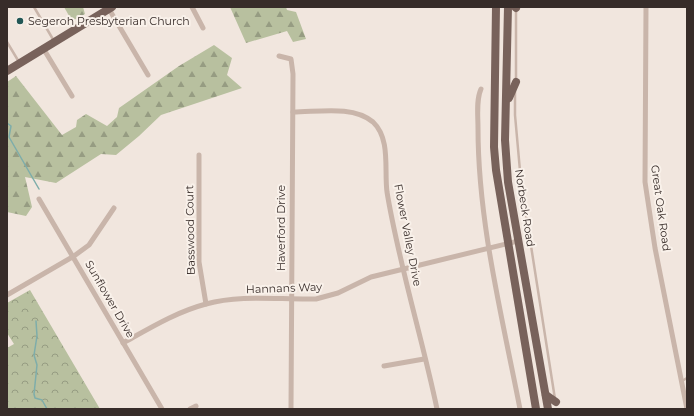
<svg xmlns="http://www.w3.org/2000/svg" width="694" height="416" font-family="Montserrat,sans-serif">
	<defs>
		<pattern id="forest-firs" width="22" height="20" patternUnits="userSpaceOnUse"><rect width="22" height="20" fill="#b8c09f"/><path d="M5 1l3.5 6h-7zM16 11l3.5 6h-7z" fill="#969c82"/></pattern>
		<pattern id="park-crowns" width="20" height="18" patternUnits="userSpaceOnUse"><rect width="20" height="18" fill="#b8c09f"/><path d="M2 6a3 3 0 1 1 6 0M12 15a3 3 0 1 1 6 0" fill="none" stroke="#969c82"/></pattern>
	</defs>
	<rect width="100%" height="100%" fill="#f1e6de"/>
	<!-- forest -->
	<g fill="url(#forest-firs)">
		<polygon points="64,7 83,7 85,14 72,21"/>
		<polygon points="230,7 286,7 287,10 296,12 306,39 293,42 287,31 246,43"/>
		<polygon points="214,45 232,58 227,75 242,88 161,115 139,136 116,155 101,154 56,183 25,177 32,207 26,216 7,212 7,82 16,76 62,135 76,127 77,120 86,114 107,126 117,117 119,108 179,66"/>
	</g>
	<!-- park -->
	<polygon fill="url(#park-crowns)" points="30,290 100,409 7,409 7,348 14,344 7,333 7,303"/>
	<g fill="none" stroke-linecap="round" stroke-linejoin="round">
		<!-- stream -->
		<g stroke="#7eadaa" stroke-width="1.5">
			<polyline points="7,123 11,126 9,137 39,189"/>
			<polyline points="36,321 37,336 34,355 37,365 34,394 35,398 42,400 47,409"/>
		</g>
		<!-- lane -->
		<g stroke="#c9b5aa" stroke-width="2.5">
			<polyline points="34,7 54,41"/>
			<polyline points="7,42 19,62"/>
			<polyline points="516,80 516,9"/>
			<polyline points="515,91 515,115 521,182 555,399"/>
			<polyline points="682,381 687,378"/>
		</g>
		<!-- street -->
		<g stroke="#c9b5aa" stroke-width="5">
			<polyline points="192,7 203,28"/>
			<polyline points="646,7 645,182 655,248 687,409"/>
			<polyline points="109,9 148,75"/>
			<polyline points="43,48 72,96"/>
			<polyline points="279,56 291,59 293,74 291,409"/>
			<path d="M481 89C476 100 478 115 478 128 478 222 502 316 520 409"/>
			<path d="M293 112C318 112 353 105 373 122 391 139 384 170 387 192 399 265 422 337 437 409"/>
			<polyline points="199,155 199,262 206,304"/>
			<polyline points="39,199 162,409"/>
			<polyline points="7,295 74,256 89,245 114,208"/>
			<path d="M123 343C150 328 176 312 206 304 241 294 280 300 316 299L338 293 371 277 518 241"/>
			<polyline points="384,366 424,359"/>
			<polyline points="190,409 196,406"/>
		</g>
		<!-- primary -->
		<g stroke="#78625b" stroke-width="8">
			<polyline points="496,7 494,147 496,170 536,409"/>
			<polyline points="508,7 505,140 508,182 548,409"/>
			<polyline points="515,7 516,8"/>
			<polyline points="7,71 112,7"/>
			<polyline points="509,98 516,82"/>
			<polyline points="546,395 556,402"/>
		</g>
	</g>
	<!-- markers -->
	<circle fill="#215655" stroke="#f9f1ea" stroke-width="1.5" cx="20" cy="21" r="4"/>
	<g text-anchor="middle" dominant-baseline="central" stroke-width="4" stroke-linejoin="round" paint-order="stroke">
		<!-- poi labels -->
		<g font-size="11" fill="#372c29" stroke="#f9f1ea" text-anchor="start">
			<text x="28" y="21">Segeroh Presbyterian Church</text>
		</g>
		<!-- street labels -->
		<g font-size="11" fill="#372c29" stroke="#f9f1ea">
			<text transform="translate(525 208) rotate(81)">Norbeck Road</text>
			<text transform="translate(661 208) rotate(82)">Great Oak Road</text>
			<text transform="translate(281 228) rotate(-90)">Haverford Drive</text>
			<text transform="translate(190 230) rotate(-91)">Basswood Court</text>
			<text transform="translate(408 235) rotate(79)">Flower Valley Drive</text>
			<text transform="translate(284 288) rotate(-2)">Hannans Way</text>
			<text transform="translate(110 299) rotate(60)">Sunflower Drive</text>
		</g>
	</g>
	<!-- border -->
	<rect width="694" height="416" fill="none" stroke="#372c29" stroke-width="16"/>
</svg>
